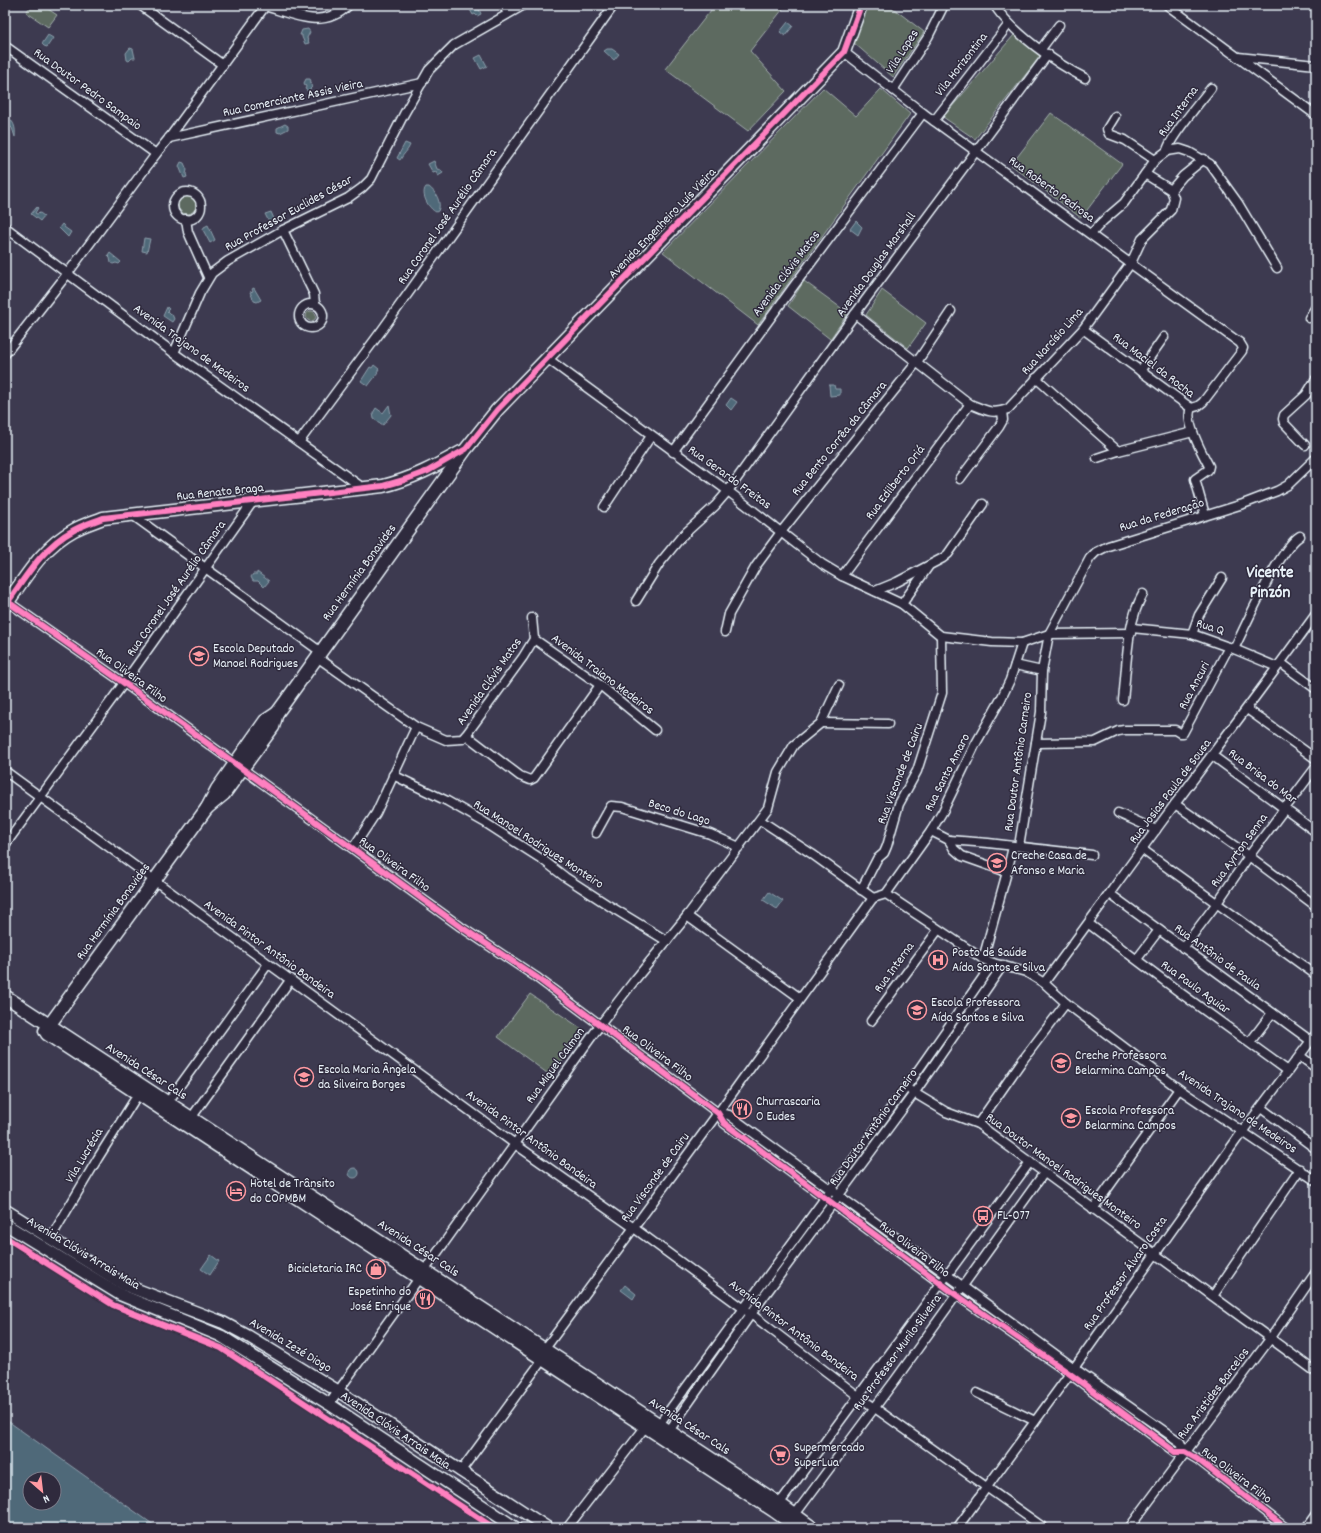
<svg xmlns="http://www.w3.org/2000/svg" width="1321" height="1533" font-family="Dekko,sans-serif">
	<rect width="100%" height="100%" fill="#3d3a50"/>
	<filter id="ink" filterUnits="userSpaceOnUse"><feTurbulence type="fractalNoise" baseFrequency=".025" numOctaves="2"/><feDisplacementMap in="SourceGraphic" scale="8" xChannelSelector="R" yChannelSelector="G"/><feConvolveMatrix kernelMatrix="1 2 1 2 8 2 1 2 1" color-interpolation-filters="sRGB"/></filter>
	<g filter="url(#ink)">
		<!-- green -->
		<g fill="#5d6a60" stroke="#a2aeac">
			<polygon points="32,5 42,5 57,15 48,27 26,12"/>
			<polygon points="715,5 786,5 750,51 786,91 748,131 665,69"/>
			<polygon points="865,5 889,5 924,32 893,77 854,43"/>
			<polygon points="1014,35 1041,55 975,139 943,117"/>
			<polygon points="823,88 856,116 881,89 910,114 758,325 663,252"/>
			<polygon points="1051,113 1122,164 1081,218 1011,165"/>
			<circle cx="187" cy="205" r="9"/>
			<polygon points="804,281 848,313 830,339 788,306"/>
			<polygon points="882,290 926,323 908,348 866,315"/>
			<circle cx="311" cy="316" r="5"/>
			<polygon points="530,994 585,1031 551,1076 498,1037"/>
		</g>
		<!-- water -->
		<g fill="#506979" stroke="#8d9fac" fill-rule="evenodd">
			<polygon points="471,5 474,6 476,9 479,9 481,14 477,16 475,14 473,15 469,8"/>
			<polygon points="788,22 793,26 785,36 780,32"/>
			<polygon points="308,29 310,32 307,38 309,43 305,44 302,37 302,35 300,35 302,30"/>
			<polygon points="48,35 53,38 47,47 44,46 42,44"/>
			<polygon points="130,48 133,49 135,58 132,58 129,61 127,60 126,53"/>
			<polygon points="607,49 612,49 619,54 614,60 604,51"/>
			<polygon points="481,55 487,66 481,69 475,58"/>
			<polygon points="306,79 310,79 311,81 310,83 312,87 308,91 305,89 306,87 304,83"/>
			<path d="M5 115C14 121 16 127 15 137L12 128 5 122Z"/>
			<polygon points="285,124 288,126 288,129 280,133 277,132 277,128"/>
			<path d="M405 143 410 145C408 151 403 154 400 160L397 158Z"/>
			<polygon points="434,161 437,169 441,170 443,173 438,176 436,172 433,173 428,164"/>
			<polygon points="181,162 184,163 187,170 186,174 187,177 184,178 179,166"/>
			<path d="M426 187H429C436 192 442 203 438 211L436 212C429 209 420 194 426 187Z"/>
			<polygon points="37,207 38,208 35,213 37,214 40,213 44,216 40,221 31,214"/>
			<polygon points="271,212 275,221 270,224 265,214"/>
			<polygon points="856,221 862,227 858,235 850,229"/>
			<polygon points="62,224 64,226 64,227 71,232 68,237 59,228"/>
			<polygon points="208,225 215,240 210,243 203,230 204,227"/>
			<polygon points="144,238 150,239 147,252 142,251"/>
			<polygon points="110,253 121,262 119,264 116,263 113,264 111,263 110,258 108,256"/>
			<polygon points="254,288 261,300 257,302 254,301 250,292 253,291 252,289"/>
			<polygon points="167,307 169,309 167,311 170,314 172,314 174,319 172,322 163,316"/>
			<polygon points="374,365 379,369 377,372 378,373 368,386 361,381 370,367 372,368"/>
			<polygon points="829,385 834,385 835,389 840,389 840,395 830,396"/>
			<polygon points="731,398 737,402 731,410 726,405"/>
			<polygon points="389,405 391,415 383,425 374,419 373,413 376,408 383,413"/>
			<polygon points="257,572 269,581 264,587 258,581 253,581 251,577 253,574 257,574"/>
			<polygon points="769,892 783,901 777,909 763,900"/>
			<circle cx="354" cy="1173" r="5"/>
			<polygon points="211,1255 219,1261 210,1275 201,1269"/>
			<polygon points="625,1285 636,1294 633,1299 621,1290"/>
			<path d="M5 1419 158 1528H5ZM30 1479H54V1503H30Z"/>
		</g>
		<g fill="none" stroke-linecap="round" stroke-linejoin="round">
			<defs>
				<g id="minor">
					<polyline points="140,5 223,65"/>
					<polyline points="503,5 508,13"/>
					<path d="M994 5C1013 33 1055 63 1085 78"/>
					<polyline points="1167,5 1316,115"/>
					<path d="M265 6C295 15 323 30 349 5"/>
					<polyline points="5,46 156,154"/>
					<polyline points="1041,49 1059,25"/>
					<polyline points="844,52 923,113 1240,343 1243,348 1242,351 1203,402 1198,406 1191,408"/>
					<polyline points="1238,57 1316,65"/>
					<polyline points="893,90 928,37 944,5"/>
					<polyline points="1115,116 1107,129 1109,134 1125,140 1155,160"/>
					<polyline points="934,121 1009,24"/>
					<polyline points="169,138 422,83"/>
					<path d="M1167 151C1169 138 1202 100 1211 88"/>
					<polyline points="1171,190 1183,176 1204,159"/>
					<circle cx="187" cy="206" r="14"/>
					<polyline points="186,219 188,232 208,277"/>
					<polyline points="5,227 174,353 363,488"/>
					<polyline points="283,230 314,294 315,304"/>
					<polyline points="1091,234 1103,221 1124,203 1155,160 1167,151 1180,149 1189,152 1210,164 1238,203 1277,268"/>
					<circle cx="311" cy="316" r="12"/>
					<path d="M855 314 970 404C985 410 992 415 1008 409L1083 329 1131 263 1142 239 1171 210 1174 198 1171 190 1145 174"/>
					<polyline points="1309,318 1316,307"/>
					<polyline points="1083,329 1191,408"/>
					<polyline points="174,353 200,293 212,273 228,261 283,230 348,198 362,188 371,179 404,114 429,70 454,45 524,5"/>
					<polyline points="5,354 68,273 156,154 169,138 266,5"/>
					<polyline points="548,359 728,491 822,564 842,576 902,604 941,636 992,642 1022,643 1049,634 1131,633"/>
					<polyline points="1140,371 1164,337"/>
					<polyline points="1036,378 1118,451 1193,432"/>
					<path d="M1191 408C1184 421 1202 453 1209 466L1208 470 1195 479 1205 515"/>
					<polyline points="299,442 382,330 614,5"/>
					<polyline points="1305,445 1284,423 1283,419 1284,415 1306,395 1316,379"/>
					<polyline points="673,452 793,287 923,113"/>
					<polyline points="1097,458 1118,451"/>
					<polyline points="960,479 999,427 1003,420 1002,411"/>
					<polyline points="604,507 651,436"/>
					<polyline points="131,514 321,652"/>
					<polyline points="842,576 970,404"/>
					<polyline points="5,589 13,595"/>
					<polyline points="875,591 897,582 943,558 948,554 983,504"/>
					<polyline points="636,601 659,564 682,536 715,506 728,491 855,314 1048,54"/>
					<polyline points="8,602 124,683 461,927 536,977 718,1113 724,1123 955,1294 1070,1374 1175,1452 1185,1452 1197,1459 1286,1528"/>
					<polyline points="902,604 928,567"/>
					<polyline points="1132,628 1192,634 1234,649 1277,667"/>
					<polyline points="725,632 729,614 756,566 781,532 917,362 951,311"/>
					<polyline points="1192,634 1199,615 1222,578"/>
					<polyline points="534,639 600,685 655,730"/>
					<path d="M1234 649C1247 623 1279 549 1300 536"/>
					<polyline points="317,657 416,727 446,740 462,739 466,735 523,657 534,639 532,618"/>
					<polyline points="1281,663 1316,689"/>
					<polyline points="1015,665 1042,671"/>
					<path d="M1123 700C1127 667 1126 623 1143 594"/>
					<polyline points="1247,709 1316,759"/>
					<polyline points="821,723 888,724"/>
					<polyline points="466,735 520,776 530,780 534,778 600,685"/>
					<polyline points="1036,743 1095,742 1118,731 1124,730 1175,730 1180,733 1183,733 1229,647"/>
					<polyline points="1213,756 1316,832"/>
					<polyline points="5,771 515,1144 634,1228 751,1314 858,1396 1044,1528"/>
					<polyline points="393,775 447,801 484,822 543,860 565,877 608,905 667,941"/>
					<polyline points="1175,804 1249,856 1316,906"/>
					<polyline points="1118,813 1156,830"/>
					<polyline points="760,820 812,854 873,898"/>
					<polyline points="931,831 949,840 954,849 962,856 1007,872"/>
					<polyline points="596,833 611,806 622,807 710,834 739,847"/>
					<polyline points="949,840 988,843 1092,855"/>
					<polyline points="5,845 124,683 254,500"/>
					<polyline points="1019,846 1041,712 1042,671 1049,634 1090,558 1096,552 1108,546 1243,504 1277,491 1288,485 1316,458"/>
					<polyline points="353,848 376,813 416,727"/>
					<polyline points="1143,850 1316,975"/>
					<polyline points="861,890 877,859 884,853 887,846 899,804 917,771 942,693 941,636"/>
					<polyline points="886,894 983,959 993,963 1026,972 1044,983 1066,1003 1179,1089 1316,1181"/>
					<polyline points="1110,894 1311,1041"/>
					<polyline points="873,898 886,894 931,831 943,811 975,745 1001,699 1010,680 1022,643"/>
					<polyline points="687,916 800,998"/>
					<polyline points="1089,924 1182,994 1288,1071"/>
					<polyline points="1183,948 1217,903 1249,856 1316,767"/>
					<polyline points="983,959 1007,872 1013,847"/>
					<polyline points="1137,959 1159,930"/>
					<path d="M1044 983C1088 924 1131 863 1175 804 1222 741 1270 678 1316 614"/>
					<polyline points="871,1021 938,930"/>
					<polyline points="1250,1042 1272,1013"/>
					<polyline points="1300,1056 1316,1068"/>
					<polyline points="911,1091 946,1112 978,1124 1316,1372"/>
					<polyline points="165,1106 268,964"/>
					<polyline points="1261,1108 1316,1149"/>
					<polyline points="718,1113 729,1115 1074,1368 1180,1442 1185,1452"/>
					<polyline points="189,1121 291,979"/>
					<polyline points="978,1124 1022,1061 1066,1003"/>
					<polyline points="1093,1209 1179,1089"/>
					<polyline points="50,1239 98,1158 140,1091"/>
					<polyline points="1213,1296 1300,1169"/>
					<polyline points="977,1393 1035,1421"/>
					<polyline points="329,1404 600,1025 634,981 687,916 768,808 778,772 794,745 821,723 839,685"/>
					<polyline points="657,1427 905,1089 993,963"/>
					<polyline points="666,1435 751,1314 915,1092 1003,965"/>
					<polyline points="460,1472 543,1359 545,1350 547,1346 718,1113 873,898"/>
					<polyline points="777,1507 1030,1162"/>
					<polyline points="567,1528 646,1426"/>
					<polyline points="785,1528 896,1379 1044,1173"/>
					<polyline points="957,1528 1074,1368 1242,1132 1316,1034"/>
					<polyline points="1129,1528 1270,1339 1316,1272"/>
					<polyline points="1306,1528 1316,1514"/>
				</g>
				<g id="secondary">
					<polyline points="5,1210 125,1285 222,1322 248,1336 338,1391 548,1528"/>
					<polyline points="5,1224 121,1295 221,1336 329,1404 516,1528"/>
				</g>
				<g id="primary">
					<path d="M5 606C25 578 42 547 74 530 83 525 93 522 103 518L383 486C412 479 436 466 461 452"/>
					<polyline points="207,808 224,794 242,769 273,727 277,713 285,702 466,449 497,410 844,52 861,5"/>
					<polyline points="5,996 669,1431 780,1504 813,1528"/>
					<polyline points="45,1031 207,808 217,789 265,721 277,713"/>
					<polyline points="47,1034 774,1511 798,1528"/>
				</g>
			</defs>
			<!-- minor casing -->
			<use href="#minor" stroke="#e8f1f8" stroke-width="11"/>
			<!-- secondary casing -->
			<use href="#secondary" stroke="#e8f1f8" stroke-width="14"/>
			<!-- primary casing -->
			<use href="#primary" stroke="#e8f1f8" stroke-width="15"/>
			<!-- minor -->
			<use href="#minor" stroke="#2f2a3d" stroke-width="8"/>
			<!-- secondary -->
			<use href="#secondary" stroke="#2f2a3d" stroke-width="11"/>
			<!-- primary -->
			<use href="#primary" stroke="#2f2a3d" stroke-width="12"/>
			<defs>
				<g id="cycleway">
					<polyline points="8,602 124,683 461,927 536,977 718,1113 724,1123 955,1294 1070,1374 1175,1452 1185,1452 1197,1459 1286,1528"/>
					<path d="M5 606C25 578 42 547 74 530 83 525 93 522 103 518L383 486 404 480 428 471 466 449 497 410 844 52 861 5"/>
					<polyline points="5,1237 113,1305 221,1348 494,1528"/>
				</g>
			</defs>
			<!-- cycleway casing -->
			<use href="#cycleway" stroke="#2f2a3d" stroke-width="8"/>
			<!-- cycleway -->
			<use href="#cycleway" stroke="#ff80c0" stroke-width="6"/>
		</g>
	</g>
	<!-- icons -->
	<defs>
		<symbol id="school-ring" viewBox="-11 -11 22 22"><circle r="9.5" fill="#2f2a3d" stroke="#ff9aa2" stroke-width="1.5"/><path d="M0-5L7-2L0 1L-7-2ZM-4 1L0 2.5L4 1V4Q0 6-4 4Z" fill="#ff9aa2"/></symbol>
		<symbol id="hospital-ring" viewBox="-11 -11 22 22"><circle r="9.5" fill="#2f2a3d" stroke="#ff9aa2" stroke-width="1.5"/><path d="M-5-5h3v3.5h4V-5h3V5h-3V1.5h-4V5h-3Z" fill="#ff9aa2"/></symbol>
		<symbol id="restaurant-ring" viewBox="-11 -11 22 22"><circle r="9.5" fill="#2f2a3d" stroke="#ff9aa2" stroke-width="1.5"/><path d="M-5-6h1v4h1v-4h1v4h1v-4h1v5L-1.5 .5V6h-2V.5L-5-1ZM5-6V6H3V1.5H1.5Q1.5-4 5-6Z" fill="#ff9aa2"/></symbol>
		<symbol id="hotel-ring" viewBox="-11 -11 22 22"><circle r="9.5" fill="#2f2a3d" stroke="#ff9aa2" stroke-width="1.5"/><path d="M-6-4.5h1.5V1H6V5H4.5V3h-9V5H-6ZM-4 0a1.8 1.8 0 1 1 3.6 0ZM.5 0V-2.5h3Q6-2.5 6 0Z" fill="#ff9aa2"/></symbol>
		<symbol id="bus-ring" viewBox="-11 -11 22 22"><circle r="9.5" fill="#2f2a3d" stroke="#ff9aa2" stroke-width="1.5"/><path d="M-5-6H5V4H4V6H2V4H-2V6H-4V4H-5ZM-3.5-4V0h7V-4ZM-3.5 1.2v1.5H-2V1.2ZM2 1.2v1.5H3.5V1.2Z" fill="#ff9aa2"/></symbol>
		<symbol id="shop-ring" viewBox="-11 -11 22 22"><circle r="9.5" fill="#2f2a3d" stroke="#ff9aa2" stroke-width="1.5"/><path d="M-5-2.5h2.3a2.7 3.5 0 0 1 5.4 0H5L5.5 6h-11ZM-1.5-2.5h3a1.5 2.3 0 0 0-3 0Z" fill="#ff9aa2"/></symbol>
		<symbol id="supermarket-ring" viewBox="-11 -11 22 22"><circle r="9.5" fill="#2f2a3d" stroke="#ff9aa2" stroke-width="1.5"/><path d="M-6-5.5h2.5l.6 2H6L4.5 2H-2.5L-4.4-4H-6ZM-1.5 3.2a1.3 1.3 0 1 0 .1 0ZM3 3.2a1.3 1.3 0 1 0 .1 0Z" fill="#ff9aa2"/></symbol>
	</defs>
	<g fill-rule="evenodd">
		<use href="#school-ring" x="188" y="645" width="22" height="22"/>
		<use href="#school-ring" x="986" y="852" width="22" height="22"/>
		<use href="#hospital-ring" x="927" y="949" width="22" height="22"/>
		<use href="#school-ring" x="906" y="999" width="22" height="22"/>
		<use href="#school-ring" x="1050" y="1052" width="22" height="22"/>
		<use href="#school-ring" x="293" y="1066" width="22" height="22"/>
		<use href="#restaurant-ring" x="731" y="1098" width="22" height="22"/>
		<use href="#school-ring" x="1060" y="1107" width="22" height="22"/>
		<use href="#hotel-ring" x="225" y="1180" width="22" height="22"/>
		<use href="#bus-ring" x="972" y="1205" width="22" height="22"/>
		<use href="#shop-ring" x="365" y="1258" width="22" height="22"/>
		<use href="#restaurant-ring" x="414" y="1288" width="22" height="22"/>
		<use href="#supermarket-ring" x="769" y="1444" width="22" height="22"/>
	</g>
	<g text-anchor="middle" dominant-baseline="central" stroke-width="3" stroke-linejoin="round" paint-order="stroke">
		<!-- street labels -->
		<g font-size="13" fill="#e8f1f8" stroke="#2f2a3d">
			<text transform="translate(903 52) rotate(-57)">Vila Lopes</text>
			<text transform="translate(962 65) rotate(-52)">Vila Horizontina</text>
			<text transform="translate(87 90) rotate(36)">Rua Doutor Pedro Sampaio</text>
			<text transform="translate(293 99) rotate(-12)">Rua Comerciante Assis Vieira</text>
			<text transform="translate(1179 112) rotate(-54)">Rua Interna</text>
			<text transform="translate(1051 190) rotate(36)">Rua Roberto Pedrosa</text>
			<text transform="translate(289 214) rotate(-29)">Rua Professor Euclides César</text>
			<text transform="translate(448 217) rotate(-55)">Rua Coronel José Aurélio Câmara</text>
			<text transform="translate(663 224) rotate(-46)">Avenida Engenheiro Luís Vieira</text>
			<text transform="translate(877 265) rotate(-54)">Avenida Douglas Marshall</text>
			<text transform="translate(787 274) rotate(-53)">Avenida Clóvis Matos</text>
			<text transform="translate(1053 342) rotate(-48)">Rua Narcísio Lima</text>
			<text transform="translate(191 349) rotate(36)">Avenida Trajano de Medeiros</text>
			<text transform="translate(1153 366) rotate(37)">Rua Maciel da Rocha</text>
			<text transform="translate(840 439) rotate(-51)">Rua Bento Corrêa da Câmara</text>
			<text transform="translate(729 478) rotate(36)">Rua Gerardo Freitas</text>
			<text transform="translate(896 483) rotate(-53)">Rua Edilberto Oriá</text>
			<text transform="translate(220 493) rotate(-6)">Rua Renato Braga</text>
			<text transform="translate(1162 516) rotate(-17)">Rua da Federação</text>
			<text transform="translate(360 573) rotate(-54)">Rua Hermínia Bonavides</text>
			<text transform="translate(177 589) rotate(-55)">Rua Coronel José Aurélio Câmara</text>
			<text transform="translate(1210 628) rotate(17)">Rua Q</text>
			<text transform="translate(602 675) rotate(37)">Avenida Traiano Medeiros</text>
			<text transform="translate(131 676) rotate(36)">Rua Oliveira Filho</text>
			<text transform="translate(490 682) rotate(-55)">Avenida Clóvis Matos</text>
			<text transform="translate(1195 686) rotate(-62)">Rua Ancuri</text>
			<text transform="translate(1019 762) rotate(-82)">Rua Doutor Antônio Carneiro</text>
			<text transform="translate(948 773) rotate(-63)">Rua Santo Amaro</text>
			<text transform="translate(901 774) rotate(-69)">Rua Visconde de Cairu</text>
			<text transform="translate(1262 777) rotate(37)">Rua Brisa do Mar</text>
			<text transform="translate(1171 792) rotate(-53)">Rua Josias Paula de Sousa</text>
			<text transform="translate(679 813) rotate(17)">Beco do Lago</text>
			<text transform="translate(538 845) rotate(33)">Rua Manoel Rodrigues Monteiro</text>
			<text transform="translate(1240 851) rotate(-54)">Rua Ayrton Senna</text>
			<text transform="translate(394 865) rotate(36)">Rua Oliveira Filho</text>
			<text transform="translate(114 912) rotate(-54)">Rua Hermínia Bonavides</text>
			<text transform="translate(269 950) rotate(36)">Avenida Pintor Antônio Bandeira</text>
			<text transform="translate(1217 958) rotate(36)">Rua Antônio de Paula</text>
			<text transform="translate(895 968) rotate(-54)">Rua Interna</text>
			<text transform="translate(1195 988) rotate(36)">Rua Paulo Aguiar</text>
			<text transform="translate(657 1054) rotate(37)">Rua Oliveira Filho</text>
			<text transform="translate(556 1066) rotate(-54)">Rua Miguel Calmon</text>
			<text transform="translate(146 1072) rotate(33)">Avenida César Cals</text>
			<text transform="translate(1237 1112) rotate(34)">Avenida Trajano de Medeiros</text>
			<text transform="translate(874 1128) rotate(-54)">Rua Doutor Antônio Carneiro</text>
			<text transform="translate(531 1140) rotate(36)">Avenida Pintor Antônio Bandeira</text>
			<text transform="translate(85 1156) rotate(-59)">Vila Lucrécia</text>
			<text transform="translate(1063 1172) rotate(36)">Rua Doutor Manoel Rodrigues Monteiro</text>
			<text transform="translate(656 1178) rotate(-54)">Rua Visconde de Cairu</text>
			<text transform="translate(418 1249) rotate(33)">Avenida César Cals</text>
			<text transform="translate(914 1250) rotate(37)">Rua Oliveira Filho</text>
			<text transform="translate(83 1254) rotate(31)">Avenida Clóvis Arrais Maia</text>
			<text transform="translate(1126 1274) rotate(-55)">Rua Professor Álvaro Costa</text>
			<text transform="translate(793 1331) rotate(37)">Avenida Pintor Antônio Bandeira</text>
			<text transform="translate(290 1346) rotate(31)">Avenida Zezé Diogo</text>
			<text transform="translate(898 1353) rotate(-54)">Rua Professor Murilo Silveira</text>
			<text transform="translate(1214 1394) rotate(-53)">Rua Aristides Barcelos</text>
			<text transform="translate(689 1427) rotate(33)">Avenida César Cals</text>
			<text transform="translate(395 1431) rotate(34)">Avenida Clóvis Arrais Maia</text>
			<text transform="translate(1236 1476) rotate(37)">Rua Oliveira Filho</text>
		</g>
		<!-- poi labels -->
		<g font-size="13" fill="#e8f1f8" stroke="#2f2a3d" text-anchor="start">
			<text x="213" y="649">Escola Deputado<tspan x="213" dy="15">Manoel Rodrigues</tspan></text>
			<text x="1011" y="856">Creche Casa de<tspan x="1011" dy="15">Afonso e Maria</tspan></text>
			<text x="952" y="953">Posto de Saúde<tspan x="952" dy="15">Aída Santos e Silva</tspan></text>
			<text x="931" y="1003">Escola Professora<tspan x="931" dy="15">Aída Santos e Silva</tspan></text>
			<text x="1075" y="1056">Creche Professora<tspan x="1075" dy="15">Belarmina Campos</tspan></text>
			<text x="318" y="1070">Escola Maria Ângela<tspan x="318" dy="15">da Silveira Borges</tspan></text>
			<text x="756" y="1102">Churrascaria<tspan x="756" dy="15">O Eudes</tspan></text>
			<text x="1085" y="1111">Escola Professora<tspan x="1085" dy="15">Belarmina Campos</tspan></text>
			<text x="250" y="1184">Hotel de Trânsito<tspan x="250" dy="15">do COPMBM</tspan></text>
			<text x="997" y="1216">FL-077</text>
			<text x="362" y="1269" text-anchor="end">Bicicletaria IRC</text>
			<text x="411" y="1292" text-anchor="end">Espetinho do<tspan x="411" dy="15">José Enrique</tspan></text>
			<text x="794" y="1448">Supermercado<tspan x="794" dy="15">SuperLua</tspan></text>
		</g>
		<!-- district labels -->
		<g font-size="17" font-weight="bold" fill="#e8f1f8" stroke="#2f2a3d">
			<text x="1270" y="574">Vicente<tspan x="1270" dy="20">Pinzón</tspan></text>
		</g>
	</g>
	<!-- margin -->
	<rect width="1321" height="1533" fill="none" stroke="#2f2a3d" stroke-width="20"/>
	<rect x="10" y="10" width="1301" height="1513" fill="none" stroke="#e8f1f8" stroke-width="1.5" filter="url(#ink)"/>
	<!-- north arrow -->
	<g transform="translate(42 1491) rotate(152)"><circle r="19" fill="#2f2a3d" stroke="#797a88"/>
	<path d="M0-3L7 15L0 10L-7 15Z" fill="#ff9aa2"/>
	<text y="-6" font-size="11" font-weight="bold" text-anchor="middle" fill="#e8f1f8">N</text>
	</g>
</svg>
